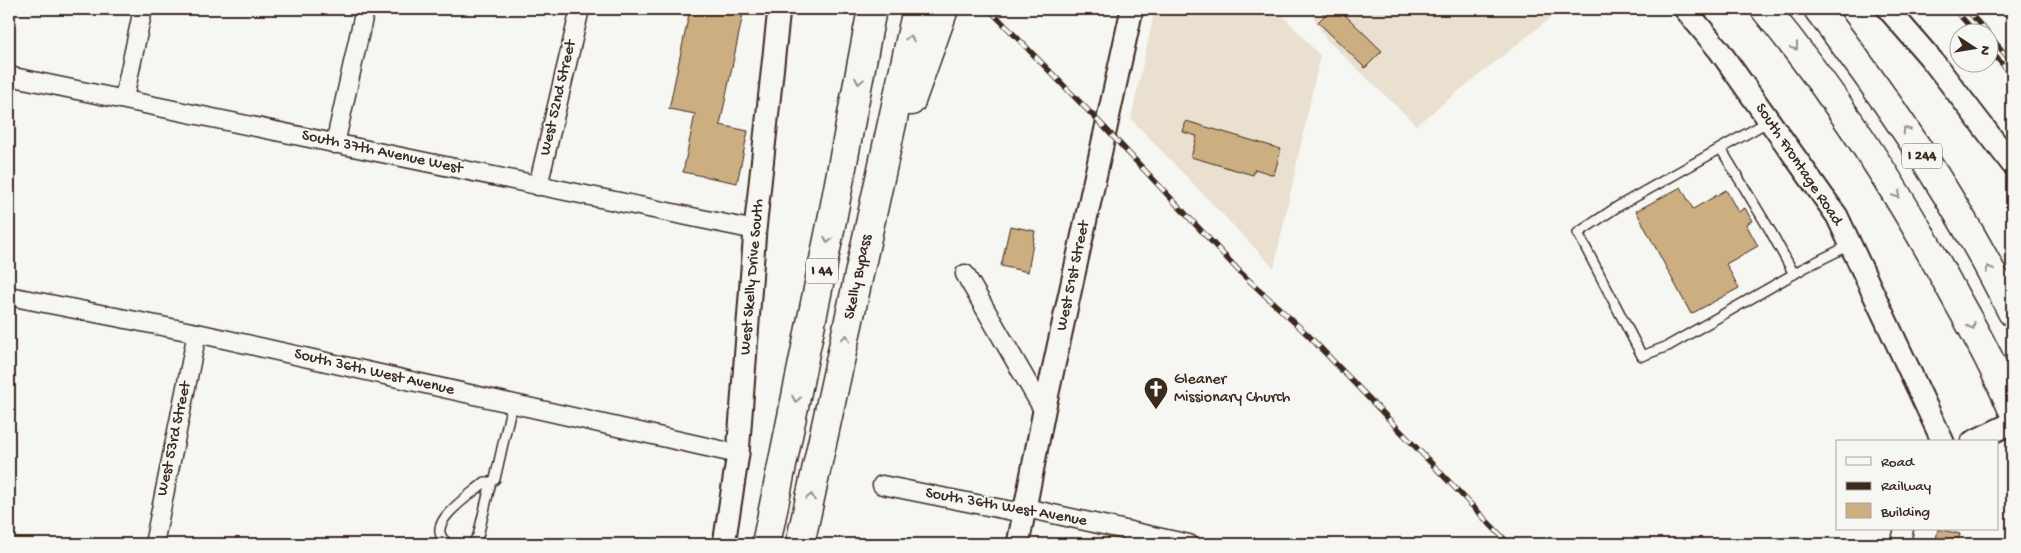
<svg xmlns="http://www.w3.org/2000/svg" width="2021" height="553" font-family="'Gochi Hand',sans-serif">
	<rect width="100%" height="100%" fill="#f6f6f2"/>
	<filter id="ink" filterUnits="userSpaceOnUse"><feTurbulence type="fractalNoise" baseFrequency=".02" numOctaves="2"/><feDisplacementMap in="SourceGraphic" scale="10" xChannelSelector="R" yChannelSelector="G"/><feConvolveMatrix kernelMatrix="1 2 1 2 8 2 1 2 1" color-interpolation-filters="sRGB"/></filter>
	<g filter="url(#ink)">
		<!-- built -->
		<g fill="#e9e0d0">
			<polygon points="1155,9 1277,9 1320,56 1274,268 1131,119"/>
			<polygon points="1309,9 1562,9 1416,125 1325,38"/>
		</g>
		<!-- building -->
		<g fill="#ccae81" stroke="#3b2a1e">
			<polygon points="690,9 744,9 720,125 748,131 737,183 683,172 695,114 669,109"/>
			<polygon points="1319,9 1339,9 1382,51 1365,68 1318,22 1325,15"/>
			<polygon points="1186,121 1281,149 1274,175 1255,169 1253,175 1191,157 1197,136 1183,132"/>
			<polygon points="1681,187 1693,209 1726,190 1738,212 1745,208 1752,221 1746,224 1758,246 1726,264 1739,288 1691,314 1636,211"/>
			<polygon points="1010,226 1035,231 1028,272 1001,266"/>
			<polygon points="1938,529 1960,534 1957,544 1935,544"/>
		</g>
		<g fill="none" stroke-linecap="round" stroke-linejoin="round">
			<defs>
				<g id="service">
					<polyline points="1769,121 1617,207 1578,233 1642,356 1668,346 1804,268 1850,245"/>
					<polyline points="1721,149 1771,232 1794,274"/>
					<path d="M449 544C419 526 471 495 485 482H491"/>
					<polyline points="472,544 478,536 491,482 495,479 512,404"/>
				</g>
				<g id="minor">
					<polyline points="9,76 755,230"/>
					<polyline points="124,98 143,9"/>
					<polyline points="335,144 365,9"/>
					<polyline points="538,186 580,9"/>
					<polyline points="965,274 1044,411"/>
					<polyline points="9,296 197,333 738,454"/>
					<polyline points="882,485 1012,511 1026,508 1189,544"/>
					<polyline points="154,544 197,333"/>
					<polyline points="1900,544 1904,529"/>
				</g>
				<g id="tertiary">
					<polyline points="1685,9 1719,50 1837,216 1943,442"/>
					<polyline points="1888,9 1932,60 2012,164"/>
					<polyline points="1972,442 2012,423"/>
					<polyline points="724,544 738,454 755,230 779,9"/>
					<polyline points="1018,544 1044,411 1132,9"/>
				</g>
				<g id="motorway">
					<path d="M1765 9C1839 99 1902 197 1957 300 1977 335 1996 371 2012 408"/>
					<path d="M1818 9C1891 104 1959 204 2012 312"/>
					<polyline points="911,101 944,9"/>
					<polyline points="766,544 832,220 872,9"/>
					<polyline points="800,544 917,9"/>
				</g>
			</defs>
			<!-- service casing -->
			<use href="#service" stroke="#3b2a1e" stroke-width="12"/>
			<!-- minor casing -->
			<use href="#minor" stroke="#3b2a1e" stroke-width="21"/>
			<!-- tertiary casing -->
			<use href="#tertiary" stroke="#3b2a1e" stroke-width="25"/>
			<!-- motorway casing -->
			<use href="#motorway" stroke="#3b2a1e" stroke-width="31"/>
			<!-- service -->
			<use href="#service" stroke="#f6f6f2" stroke-width="9"/>
			<!-- minor -->
			<use href="#minor" stroke="#f6f6f2" stroke-width="18"/>
			<!-- tertiary -->
			<use href="#tertiary" stroke="#f6f6f2" stroke-width="21"/>
			<!-- motorway -->
			<use href="#motorway" stroke="#f6f6f2" stroke-width="28"/>
			<defs>
				<g id="rail">
					<polyline points="989,9 1106,129 1240,272 1309,336 1509,544"/>
					<polyline points="1954,9 1975,32"/>
					<polyline points="1966,9 1987,32"/>
					<polyline points="1988,34 2012,62"/>
					<polyline points="1988,48 2012,75"/>
				</g>
			</defs>
			<!-- rail casing -->
			<use href="#rail" stroke="#3b2a1e" stroke-width="5.5"/>
			<!-- rail -->
			<use href="#rail" stroke="#f6f6f2" stroke-width="4" stroke-dasharray="11" stroke-linecap="butt"/>
		</g>
		<!-- one-way arrows -->
		<defs><path id="oneway-chevron" d="M-2-3.5L2.5 0L-2 3.5" fill="none" stroke-width="1.6" stroke-linecap="round" stroke-linejoin="round" transform="scale(1.25)"/></defs>
		<g stroke="#989088">
			<use href="#oneway-chevron" transform="translate(910 38) rotate(-78)"/>
			<use href="#oneway-chevron" transform="translate(1795 47) rotate(53)"/>
			<use href="#oneway-chevron" transform="translate(859 81) rotate(101)"/>
			<use href="#oneway-chevron" transform="translate(1906 130) rotate(-124)"/>
			<use href="#oneway-chevron" transform="translate(1897 195) rotate(58)"/>
			<use href="#oneway-chevron" transform="translate(828 240) rotate(101)"/>
			<use href="#oneway-chevron" transform="translate(1989 269) rotate(-118)"/>
			<use href="#oneway-chevron" transform="translate(1972 326) rotate(62)"/>
			<use href="#oneway-chevron" transform="translate(846 338) rotate(-78)"/>
			<use href="#oneway-chevron" transform="translate(796 399) rotate(101)"/>
			<use href="#oneway-chevron" transform="translate(811 497) rotate(-78)"/>
		</g>
	</g>
	<!-- icons -->
	<defs>
		<symbol id="church-pin" viewBox="-11 -11 22 30"><path d="M0 17L-7.5 6A9.5 9.5 0 1 1 7.5 6Z" fill="#3b2a1e" stroke="#f6f6f2"/><path d="M-1.2-6h2.4v3.5h3.3v2.4h-3.3V6h-2.4V-.1h-3.3v-2.4h3.3Z" fill="#fff"/></symbol>
	</defs>
	<g fill-rule="evenodd">
		<use href="#church-pin" x="1142" y="375" width="28" height="38"/>
	</g>
	<g text-anchor="middle" dominant-baseline="central" stroke-width="4" stroke-linejoin="round" paint-order="stroke">
		<!-- shield labels -->
		<g fill="#f6f6f2" stroke="#73675e" stroke-width="1">
			<rect x="1902" y="143.5" width="40" height="25" rx="4"/>
			<rect x="806" y="258.5" width="32" height="25" rx="4"/>
		</g>
		<g font-size="15" font-weight="bold" fill="#3b2a1e">
			<text x="1922" y="156">I 244</text>
			<text x="822" y="271">I 44</text>
		</g>
		<!-- street labels -->
		<g font-size="16" fill="#3b2a1e" stroke="#f6f6f2">
			<text transform="translate(559 98) rotate(-77)">West 52nd Street</text>
			<text transform="translate(382 153) rotate(12)">South 37th Avenue West</text>
			<text transform="translate(1798 165) rotate(56)">South Frontage Road</text>
			<text transform="translate(1074 276) rotate(-78)">West 51st Street</text>
			<text transform="translate(753 277) rotate(-85)">West Skelly Drive South</text>
			<text transform="translate(859 277) rotate(-78)">Skelly Bypass</text>
			<text transform="translate(374 373) rotate(13)">South 36th West Avenue</text>
			<text transform="translate(175 439) rotate(-78)">West 53rd Street</text>
			<text transform="translate(1006 508) rotate(10)">South 36th West Avenue</text>
		</g>
		<!-- poi labels -->
		<g font-size="16" fill="#3b2a1e" stroke="#f6f6f2" text-anchor="start">
			<text x="1174" y="380">Gleaner<tspan x="1174" dy="18">Missionary Church</tspan></text>
		</g>
	</g>
	<!-- margin -->
	<rect width="2021" height="553" fill="none" stroke="#f6f6f2" stroke-width="30"/>
	<rect x="15" y="15" width="1991" height="523" fill="none" stroke="#3b2a1e" stroke-width="2" filter="url(#ink)"/>
	<!-- legend -->
	<rect x="1836" y="440" width="162" height="90" fill="#f6f6f2" stroke="#aba49d"/>
	<rect x="1846" y="457" width="25" height="8" fill="#f6f6f2" stroke="#aba49d"/>
	<text x="1881" y="466" font-size="15" fill="#3b2a1e">Road</text>
	<rect x="1846" y="482" width="25" height="8" fill="#3b2a1e" stroke="#aba49d"/>
	<text x="1881" y="490" font-size="15" fill="#3b2a1e">Railway</text>
	<rect x="1846" y="503" width="25" height="15" fill="#ccae81" stroke="#aba49d"/>
	<text x="1881" y="516" font-size="15" fill="#3b2a1e">Building</text>
	<!-- north arrow -->
	<g transform="translate(1974 48) rotate(102)"><circle r="24" fill="#f6f6f2" stroke="#aba49d"/>
	<path d="M0-4L9 19L0 12L-9 19Z" fill="#3b2a1e"/>
	<text y="-8" font-size="14" font-weight="bold" text-anchor="middle" fill="#3b2a1e">N</text>
	</g>
</svg>
